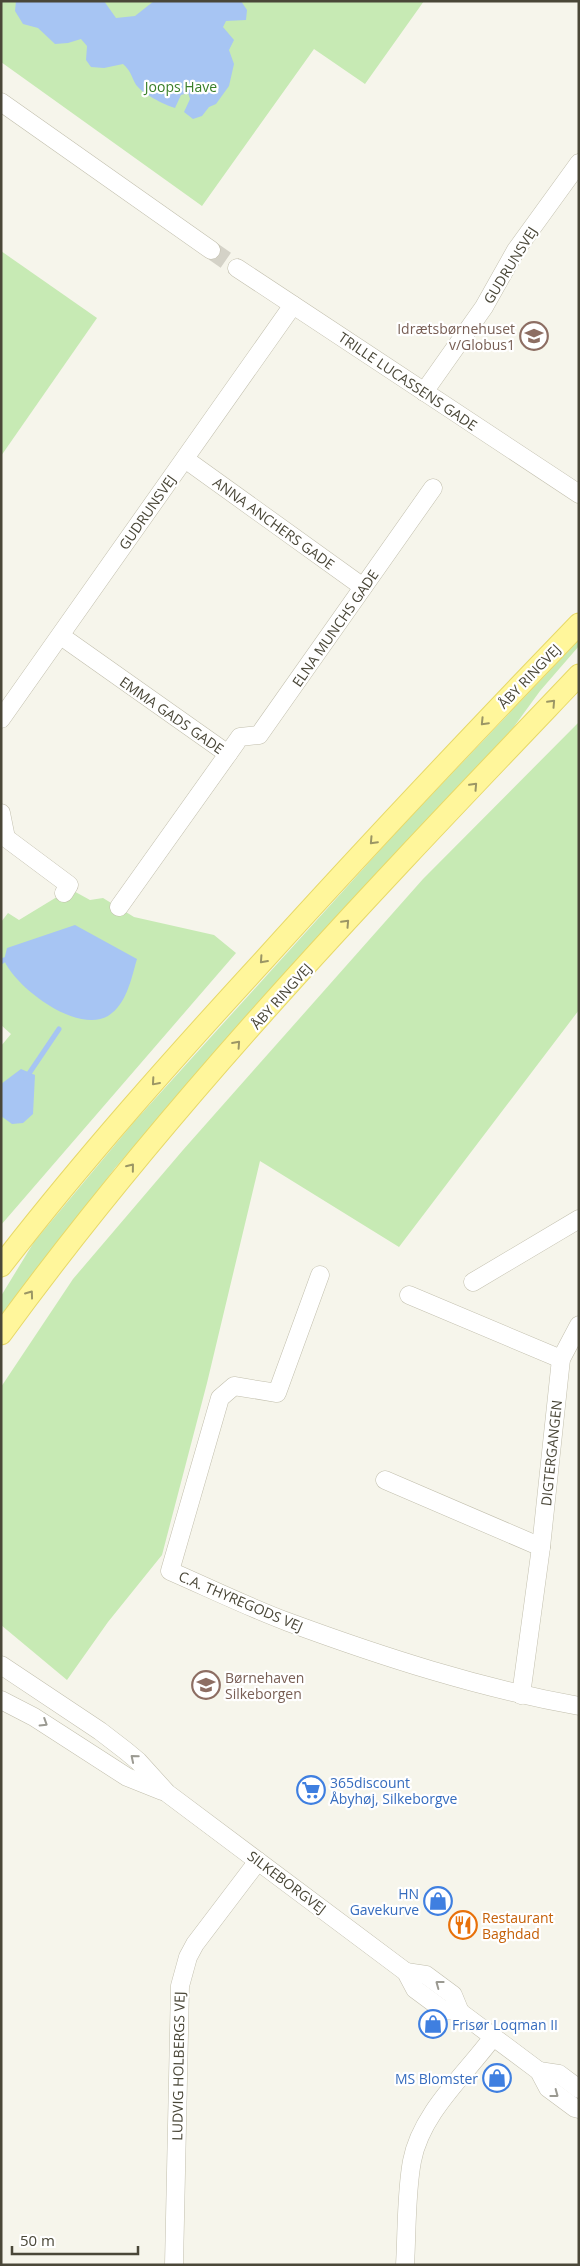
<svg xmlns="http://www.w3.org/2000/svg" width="580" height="2266" font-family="'Open Sans',sans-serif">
	<rect width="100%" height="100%" fill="#f6f5eb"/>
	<!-- green -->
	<g fill="#c7eab4">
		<polygon points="1,1 424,1 365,84 314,49 202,206 1,62"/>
		<polygon points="1,251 97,318 1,456"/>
		<polygon points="579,640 579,646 540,691 513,728 248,1016 115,1168 1,1317 1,1296 34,1242 134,1122 401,827"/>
		<polygon points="579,722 579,1010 399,1247 260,1161 207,1383 162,1555 108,1622 67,1680 1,1625 1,1387 73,1279 183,1150 423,879"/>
		<polygon points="70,889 90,900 103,898 134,917 214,935 236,953 1,1225 1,1046 11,1034 1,1025 1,922 8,913 19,920"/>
	</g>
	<!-- water -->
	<g fill="#a7c5f3">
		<path d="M16 1H104L116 18 135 16 154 1H241L247 10 246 20 226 21 223 27 234 40 229 50 234 64 229 86 216 104 209 107 202 116 193 119 184 112 190 99 188 93 181 95 175 108C165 105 140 93 135 83 131 75 130 70 123 64L104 68 91 67 86 60 87 46 81 39 68 43 55 44 38 28 23 24 15 11Z"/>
		<path d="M75 925 137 959C131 979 127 1004 108 1016 77 1034 16 988 4 960L7 948Z"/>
		<polygon points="21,1069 35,1075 33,1114 23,1123 12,1124 1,1116 1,1084"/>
	</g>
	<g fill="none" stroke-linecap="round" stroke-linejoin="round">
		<!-- stream -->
		<g stroke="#a7c5f3" stroke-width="5">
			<polyline points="1,962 4,960"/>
			<polyline points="26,1078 59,1029"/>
		</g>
		<!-- minor-tunnel -->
		<polyline stroke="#d4d2c7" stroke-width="18" stroke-dasharray="18 9" stroke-linecap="butt" points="211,250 237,268"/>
		<defs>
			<g id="minor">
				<polyline points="1,102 211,250"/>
				<polyline points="237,268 579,494"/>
				<polyline points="424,392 484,307 516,250 579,163"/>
				<polyline points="185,459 363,587"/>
				<polyline points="61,636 228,754 119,907"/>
				<polyline points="1,719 293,305"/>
				<polyline points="228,754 240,737 259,735 433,488"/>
				<polyline points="1,813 6,838 69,885 64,893"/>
				<path d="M320 1275 277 1393 234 1386 220 1398 170 1571C209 1588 248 1607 288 1622 383 1657 479 1688 579 1706"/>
				<polyline points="473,1282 579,1219"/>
				<polyline points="409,1295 561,1359"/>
				<polyline points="385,1480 541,1547"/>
				<polyline points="1,1665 100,1731 126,1751 138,1761 167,1793 406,1972 415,1989 442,2009 460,2012 539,2071 548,2088 575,2108 579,2109"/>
				<polyline points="521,1695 541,1547 561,1359 579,1325"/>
				<polyline points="1,1700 34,1717 127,1777 162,1791"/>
				<polyline points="406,1972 426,1975 453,1995 460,2012"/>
				<polyline points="539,2071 559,2074 579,2089"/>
				<polyline points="174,2265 180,1986 188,1957 195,1944 258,1861"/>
				<path d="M405 2265C407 2232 406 2193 412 2161 421 2113 465 2075 493 2037"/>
			</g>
			<g id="major">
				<path d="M1 1266C83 1160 173 1059 264 960 367 846 472 735 579 624"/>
				<path d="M1 1334C173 1098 378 886 579 675"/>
			</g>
		</defs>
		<!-- minor casing -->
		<use href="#minor" stroke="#c2bfad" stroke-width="19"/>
		<!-- major casing -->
		<use href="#major" stroke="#e7d968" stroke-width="23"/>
		<!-- minor -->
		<use href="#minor" stroke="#fff" stroke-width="18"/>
		<!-- major -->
		<use href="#major" stroke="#fff69b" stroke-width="21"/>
	</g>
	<!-- one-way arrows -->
	<defs><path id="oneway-chevron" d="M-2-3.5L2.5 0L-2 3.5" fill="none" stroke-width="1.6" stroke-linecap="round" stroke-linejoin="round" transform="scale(1.25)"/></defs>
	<g stroke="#9b9665">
		<use href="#oneway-chevron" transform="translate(552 703) rotate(-47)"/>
		<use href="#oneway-chevron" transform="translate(484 722) rotate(134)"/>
		<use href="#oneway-chevron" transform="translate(474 786) rotate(-47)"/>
		<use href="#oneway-chevron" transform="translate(373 841) rotate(133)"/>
		<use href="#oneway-chevron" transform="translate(346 923) rotate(-47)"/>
		<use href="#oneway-chevron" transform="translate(263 960) rotate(132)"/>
		<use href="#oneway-chevron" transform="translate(237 1044) rotate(-48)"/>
		<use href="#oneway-chevron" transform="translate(155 1082) rotate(131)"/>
		<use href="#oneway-chevron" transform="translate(131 1167) rotate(-51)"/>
		<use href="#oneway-chevron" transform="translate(30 1294) rotate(-54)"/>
	</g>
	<g stroke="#9b9a92">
		<use href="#oneway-chevron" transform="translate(44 1723) rotate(32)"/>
		<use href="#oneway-chevron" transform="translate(134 1758) rotate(-140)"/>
		<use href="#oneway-chevron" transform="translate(439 1984) rotate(-143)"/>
		<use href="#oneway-chevron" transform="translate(555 2094) rotate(37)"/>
	</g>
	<!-- icons -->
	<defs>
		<symbol id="school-ring" viewBox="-11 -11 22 22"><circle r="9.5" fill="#fff" stroke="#8d6e63" stroke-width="1.5"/><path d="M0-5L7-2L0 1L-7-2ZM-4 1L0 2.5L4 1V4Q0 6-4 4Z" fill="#8d6e63"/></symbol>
		<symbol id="supermarket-ring" viewBox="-11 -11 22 22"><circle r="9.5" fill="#fff" stroke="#3f7fe0" stroke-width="1.5"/><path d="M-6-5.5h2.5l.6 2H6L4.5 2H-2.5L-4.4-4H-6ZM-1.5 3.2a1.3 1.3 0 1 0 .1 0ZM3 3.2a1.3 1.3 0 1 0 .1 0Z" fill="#3f7fe0"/></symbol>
		<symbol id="shop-ring" viewBox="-11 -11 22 22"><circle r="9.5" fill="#fff" stroke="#3f7fe0" stroke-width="1.5"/><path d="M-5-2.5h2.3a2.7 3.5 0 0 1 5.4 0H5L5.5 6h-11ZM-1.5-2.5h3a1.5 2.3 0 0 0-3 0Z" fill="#3f7fe0"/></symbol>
		<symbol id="restaurant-ring" viewBox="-11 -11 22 22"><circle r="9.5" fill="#fff" stroke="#e8710a" stroke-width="1.5"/><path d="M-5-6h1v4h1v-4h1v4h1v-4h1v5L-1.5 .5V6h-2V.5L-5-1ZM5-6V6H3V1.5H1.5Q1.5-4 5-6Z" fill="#e8710a"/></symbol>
	</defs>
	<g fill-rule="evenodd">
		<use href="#school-ring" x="518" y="320" width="32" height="32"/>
		<use href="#school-ring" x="190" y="1669" width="32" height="32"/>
		<use href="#supermarket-ring" x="295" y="1774" width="32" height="32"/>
		<use href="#shop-ring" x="422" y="1885" width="32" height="32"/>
		<use href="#restaurant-ring" x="447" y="1909" width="32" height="32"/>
		<use href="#shop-ring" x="417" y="2008" width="32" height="32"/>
		<use href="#shop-ring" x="481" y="2062" width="32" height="32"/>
	</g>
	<g text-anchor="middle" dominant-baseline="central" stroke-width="4.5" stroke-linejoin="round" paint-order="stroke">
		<!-- park labels -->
		<g font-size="14" fill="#397f29" stroke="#fff">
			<text x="181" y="86">Joops Have</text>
		</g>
		<!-- street labels -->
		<g font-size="14" fill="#4a4738" stroke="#fff">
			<text transform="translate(510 265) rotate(-58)">GUDRUNSVEJ</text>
			<text transform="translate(408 381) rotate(34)">TRILLE LUCASSENS GADE</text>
			<text transform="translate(147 512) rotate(-55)">GUDRUNSVEJ</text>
			<text transform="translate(274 523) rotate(36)">ANNA ANCHERS GADE</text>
			<text transform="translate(335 628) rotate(-55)">ELNA MUNCHS GADE</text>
			<text transform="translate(529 676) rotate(-46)">ÅBY RINGVEJ</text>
			<text transform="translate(172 715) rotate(35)">EMMA GADS GADE</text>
			<text transform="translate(281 996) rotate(-48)">ÅBY RINGVEJ</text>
			<text transform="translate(551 1453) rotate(-84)">DIGTERGANGEN</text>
			<text transform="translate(241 1601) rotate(23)">C.A. THYREGODS VEJ</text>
			<text transform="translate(287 1882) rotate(37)">SILKEBORGVEJ</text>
			<text transform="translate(178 2066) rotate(-89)">LUDVIG HOLBERGS VEJ</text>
		</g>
		<!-- education labels -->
		<g font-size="14" fill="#785e54" stroke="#fff" text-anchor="end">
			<text x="515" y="328">Idrætsbørnehuset<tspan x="515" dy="16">v/Globus1</tspan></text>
			<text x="225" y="1677" text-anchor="start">Børnehaven<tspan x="225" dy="16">Silkeborgen</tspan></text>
		</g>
		<!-- shop labels -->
		<g font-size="14" fill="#366cbe" stroke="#fff" text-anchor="start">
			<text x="330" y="1782">365discount<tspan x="330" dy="16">Åbyhøj, Silkeborgve</tspan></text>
			<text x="419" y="1893" text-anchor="end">HN<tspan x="419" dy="16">Gavekurve</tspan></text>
			<text x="452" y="2024">Frisør Loqman II</text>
			<text x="478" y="2078" text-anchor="end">MS Blomster</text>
		</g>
		<!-- food labels -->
		<g font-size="14" fill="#c56008" stroke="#fff" text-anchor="start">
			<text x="482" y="1917">Restaurant<tspan x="482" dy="16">Baghdad</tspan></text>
		</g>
	</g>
	<!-- border -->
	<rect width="580" height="2266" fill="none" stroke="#4a4738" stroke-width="5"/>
	<!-- scale -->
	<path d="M12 2246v8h126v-8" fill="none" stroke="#4a4738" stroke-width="2.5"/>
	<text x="20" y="2246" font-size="15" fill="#4a4738" stroke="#ffffff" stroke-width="4" paint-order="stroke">50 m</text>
</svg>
